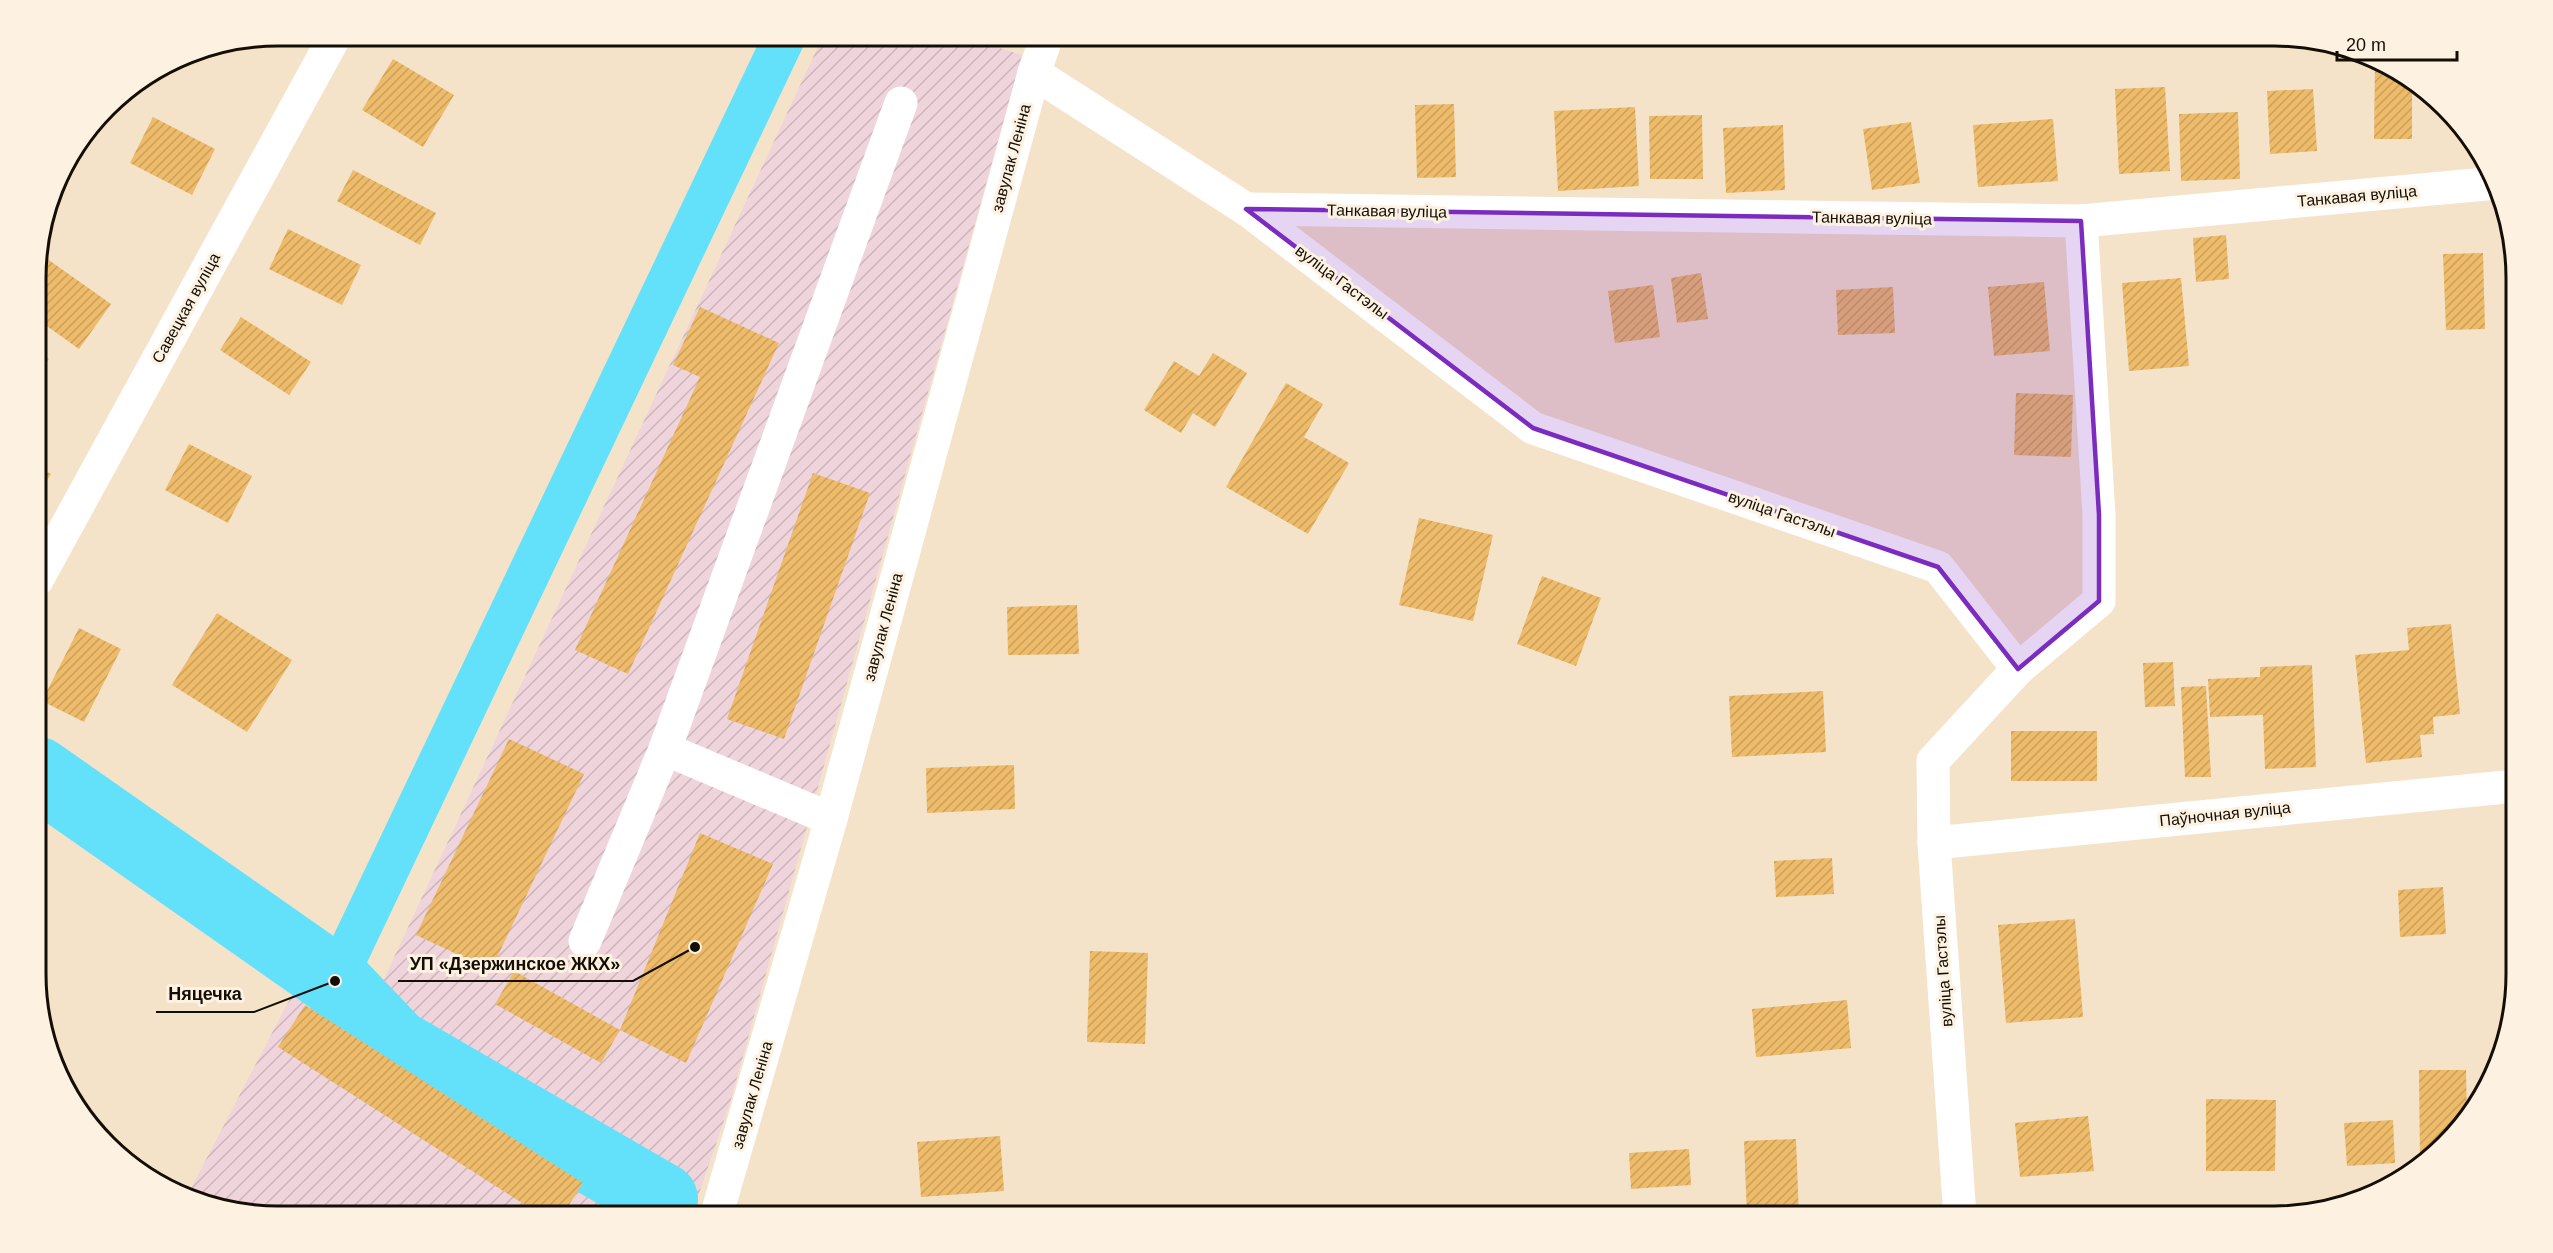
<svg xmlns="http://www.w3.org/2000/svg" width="2553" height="1253" font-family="Helvetica,sans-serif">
	<defs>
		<pattern id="industrial-furrows" width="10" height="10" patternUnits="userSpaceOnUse" patternTransform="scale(1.5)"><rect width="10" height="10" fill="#efd4db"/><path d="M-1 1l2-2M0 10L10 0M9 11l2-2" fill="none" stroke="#ccb5ba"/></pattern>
		<pattern id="building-hatch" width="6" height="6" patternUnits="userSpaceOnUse" patternTransform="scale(1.5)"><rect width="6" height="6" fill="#edbb6a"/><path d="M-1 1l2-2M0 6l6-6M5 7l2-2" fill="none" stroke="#caa05a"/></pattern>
	</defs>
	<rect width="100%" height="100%" fill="#f5e3c9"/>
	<!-- industrial -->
	<polygon fill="url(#industrial-furrows)" points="823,36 962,36 1022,55 730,1103 691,1217 279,1217 187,1196 295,989 377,994"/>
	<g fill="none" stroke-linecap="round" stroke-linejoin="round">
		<!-- canal -->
		<polyline stroke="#64e1fa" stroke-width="42" points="335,981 785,36"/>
		<!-- river -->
		<polyline stroke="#64e1fa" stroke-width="72" points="38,773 335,981 396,1045 662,1199 658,1217"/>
	</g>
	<!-- building -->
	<g fill="url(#building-hatch)">
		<polygon points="393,59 454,95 423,147 362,110"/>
		<polygon points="2375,64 2385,64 2412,86 2412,139 2374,139"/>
		<polygon points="2165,87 2170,171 2119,174 2115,89"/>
		<polygon points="2313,89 2317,151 2270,154 2267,91"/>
		<polygon points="1454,104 1456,177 1417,178 1415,105"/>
		<polygon points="1635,107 1639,186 1558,191 1554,111"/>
		<polygon points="2238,112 2240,179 2181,181 2179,114"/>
		<polygon points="1702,115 1703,179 1650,179 1649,116"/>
		<polygon points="153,117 215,149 192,195 130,163"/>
		<polygon points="2053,119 2058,181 1978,187 1973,125"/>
		<polygon points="1911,122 1920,183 1872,190 1863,129"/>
		<polygon points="1783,125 1785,190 1726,193 1723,128"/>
		<polygon points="353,170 436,213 420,245 337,201"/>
		<polygon points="288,229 361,265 342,305 269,269"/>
		<polygon points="2226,235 2229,279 2196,282 2193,238"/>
		<polygon points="39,253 111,304 79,349 37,319 37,262"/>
		<polygon points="2483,253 2485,329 2446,330 2443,254"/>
		<polygon points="1701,273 1708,319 1677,323 1671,278"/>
		<polygon points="2181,278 2189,366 2129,371 2122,283"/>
		<polygon points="2044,282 2050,351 1994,356 1988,287"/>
		<polygon points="1653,285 1660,337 1615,343 1608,291"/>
		<polygon points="1893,287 1895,333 1838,335 1836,290"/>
		<polygon points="700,307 779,343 628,674 575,650 700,377 673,365"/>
		<polygon points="241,317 311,362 289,395 220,350"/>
		<polygon points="37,351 49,359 37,374"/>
		<polygon points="1213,353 1247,373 1215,427 1193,413 1181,433 1144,410 1174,361 1199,376"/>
		<polygon points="1286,383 1323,404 1304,437 1349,463 1308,534 1226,487"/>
		<polygon points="2016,393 2073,395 2071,457 2014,455"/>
		<polygon points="189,444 252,476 228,523 165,490"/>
		<polygon points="37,466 51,474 37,497"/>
		<polygon points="813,473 870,493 784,739 727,719"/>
		<polygon points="1419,518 1493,535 1473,621 1399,605"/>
		<polygon points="1542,576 1601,598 1576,666 1517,644"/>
		<polygon points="1077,605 1079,654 1008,655 1007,607"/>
		<polygon points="217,613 292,660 247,732 172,685"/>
		<polygon points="2451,624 2460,714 2433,717 2434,734 2420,735 2422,757 2366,763 2355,655 2409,650 2407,628"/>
		<polygon points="79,628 121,649 84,722 42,701"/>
		<polygon points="2173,662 2175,706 2145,707 2143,663"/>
		<polygon points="2312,665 2316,767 2265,769 2263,715 2210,717 2208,679 2260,677 2260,667"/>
		<polygon points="2206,686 2211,777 2185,777 2181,687"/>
		<polygon points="1823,691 1826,752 1732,757 1729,696"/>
		<rect x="2011" y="731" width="86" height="50"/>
		<polygon points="509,739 584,774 491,970 416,935"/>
		<polygon points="1014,765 1015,809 927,813 926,768"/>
		<polygon points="700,833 773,864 686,1063 620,1030"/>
		<polygon points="1832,858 1834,894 1776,897 1774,861"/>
		<polygon points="2443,887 2446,934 2400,937 2398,890"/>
		<polygon points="2075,919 2083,1017 2006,1023 1998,925"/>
		<polygon points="1090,951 1148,953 1145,1044 1087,1042"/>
		<polygon points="514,971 620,1030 601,1063 495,1004"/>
		<polygon points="1847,1000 1851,1048 1756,1057 1752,1009"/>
		<polygon points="305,1005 583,1183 561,1217 544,1217 278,1047"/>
		<polygon points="2419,1070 2466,1070 2467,1119 2457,1135 2424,1163 2420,1163"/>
		<polygon points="2206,1099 2276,1100 2275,1171 2206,1171"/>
		<polygon points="2088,1116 2094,1171 2020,1177 2015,1123"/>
		<polygon points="2393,1120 2395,1163 2347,1166 2344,1123"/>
		<polygon points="1000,1136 1004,1191 921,1197 917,1142"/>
		<polygon points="1796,1139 1799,1217 1747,1217 1744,1141"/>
		<polygon points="1689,1149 1691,1185 1631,1189 1629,1153"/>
	</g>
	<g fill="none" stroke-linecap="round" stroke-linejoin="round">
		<!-- minor -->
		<g stroke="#fff" stroke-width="33">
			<polyline points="1034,73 1246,209 1533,428 1938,567 2018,669 1933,761 1934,843 1960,1217"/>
			<polyline points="1246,209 2081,221 2497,183"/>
			<polyline points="37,580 335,36"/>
			<polyline points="2018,669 2099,601 2099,515 2081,221"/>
			<polyline points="665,749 831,819"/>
			<polyline points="1934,843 2516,786"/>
			<polyline points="585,941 665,749 901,103"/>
			<polyline points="716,1217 831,819 1034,73 1047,36"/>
		</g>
	</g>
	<!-- marked area -->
	<path fill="#7b2cbf" fill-opacity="0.2" stroke="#7b2cbf" stroke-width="4.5" stroke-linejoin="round" d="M1246 209 2081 221 2099 515V601L2018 669 1938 567 1533 428Z"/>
	<g text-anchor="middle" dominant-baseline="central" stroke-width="6" stroke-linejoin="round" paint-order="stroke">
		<!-- street labels -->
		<g font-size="16" fill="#140e05" stroke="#fdf2e2">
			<text transform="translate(1011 158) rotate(-75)">завулак Леніна</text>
			<text transform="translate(2357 196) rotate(-5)">Танкавая вуліца</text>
			<text transform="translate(1387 211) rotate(1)">Танкавая вуліца</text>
			<text transform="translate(1872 218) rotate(1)">Танкавая вуліца</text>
			<text transform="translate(1342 282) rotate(37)">вуліца Гастэлы</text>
			<text transform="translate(186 308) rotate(-61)">Савецкая вуліца</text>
			<text transform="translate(1782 514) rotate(19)">вуліца Гастэлы</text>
			<text transform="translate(883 627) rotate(-75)">завулак Леніна</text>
			<text transform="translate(2225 814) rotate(-6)">Паўночная вуліца</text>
			<text transform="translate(1943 971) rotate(-94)">вуліца Гастэлы</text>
			<text transform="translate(752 1095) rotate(-74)">завулак Леніна</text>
		</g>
	</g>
	<!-- crop -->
	<path d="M0 0H2553V1253H0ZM278 46H2274A232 232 0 0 1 2506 278V974A232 232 0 0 1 2274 1206H278A232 232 0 0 1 46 974V278A232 232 0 0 1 278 46Z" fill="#fdf2e2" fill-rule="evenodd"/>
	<path fill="none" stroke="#140e05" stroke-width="3" d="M278 46H2274A232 232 0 0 1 2506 278V974A232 232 0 0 1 2274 1206H278A232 232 0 0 1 46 974V278A232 232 0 0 1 278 46Z"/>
	<!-- callouts -->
	<path fill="none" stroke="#140e05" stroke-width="2" d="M695 947L633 981H398M335 981L254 1012H156"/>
	<g fill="#140e05" stroke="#fdf2e2" stroke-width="2">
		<circle cx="695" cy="947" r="6"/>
		<circle cx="335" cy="981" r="6"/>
	</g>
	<g font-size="18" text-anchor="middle" font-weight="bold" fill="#140e05" stroke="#fdf2e2" stroke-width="6" stroke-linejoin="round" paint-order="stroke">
		<text x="515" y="970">УП «Дзержинское ЖКХ»</text>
		<text x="205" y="1000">Няцечка</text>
	</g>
	<!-- scale -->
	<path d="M2337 51v9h120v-9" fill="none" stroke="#140e05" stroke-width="3"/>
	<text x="2346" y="51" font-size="18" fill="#140e05" stroke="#fdf2e2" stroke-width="4.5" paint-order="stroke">20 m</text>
</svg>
